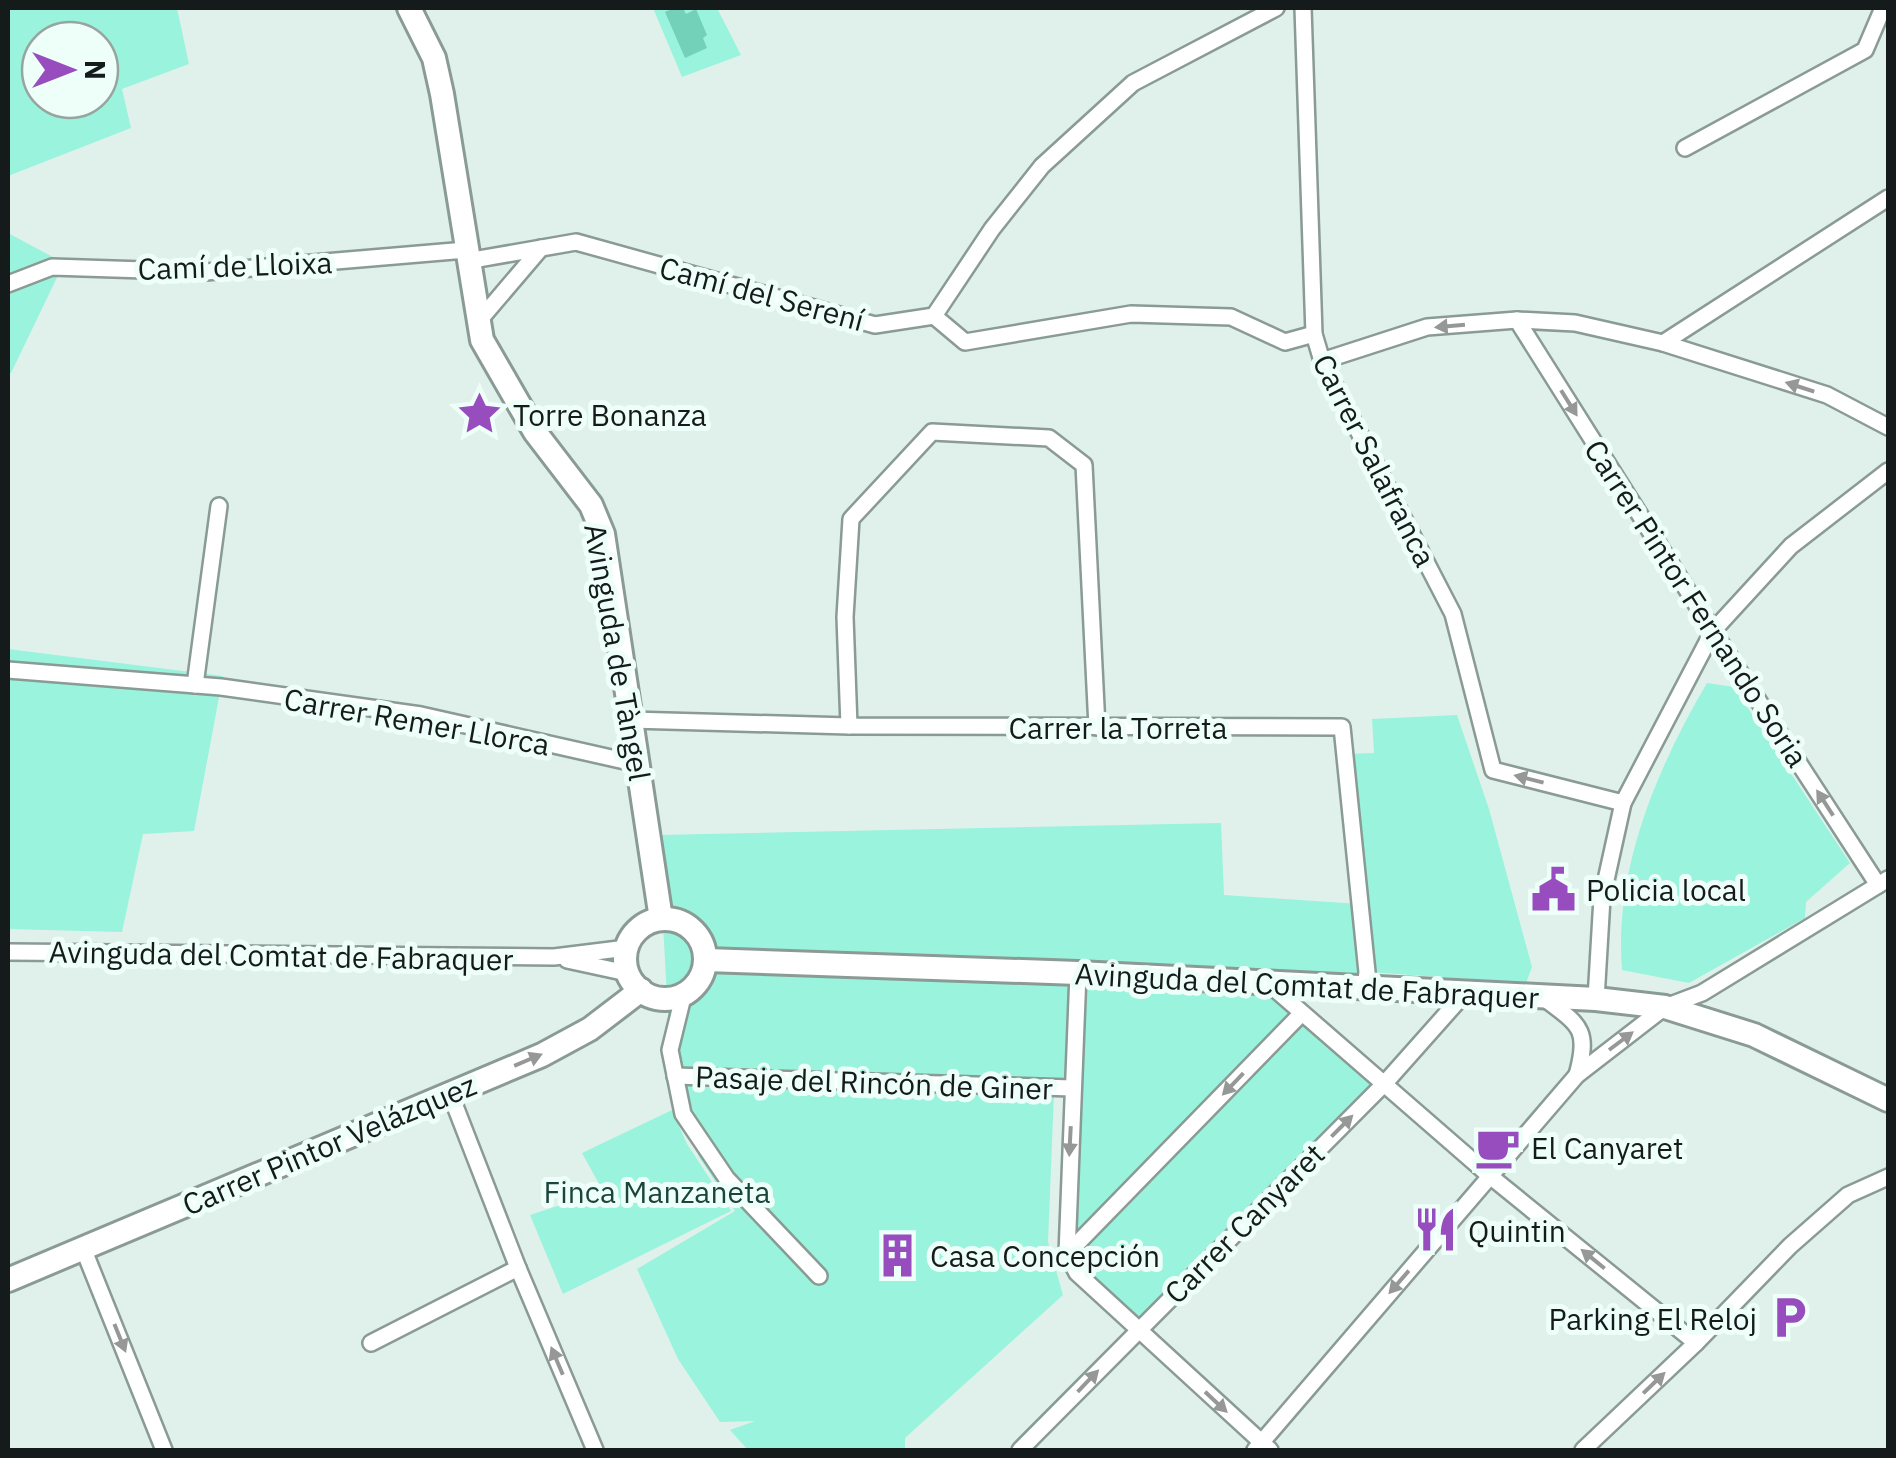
<svg xmlns="http://www.w3.org/2000/svg" width="1896" height="1458" font-family="'IBM Plex Sans',sans-serif">
	<rect width="100%" height="100%" fill="#e0f1ec"/>
	<!-- green -->
	<g fill="#9af3dc" fill-rule="evenodd">
		<path d="M8 8H177L189 64 122 89 131 128 8 176ZM100 40V100H40V40Z"/>
		<polygon points="653,8 717,8 741,55 682,77"/>
		<polygon points="8,233 64,263 11,373 8,373"/>
		<polygon points="8,649 223,676 194,831 143,834 122,932 8,929"/>
		<path d="M1707 683 1734 687 1850 863 1806 902 1805 918 1689 983 1622 970C1614 869 1657 768 1707 683Z"/>
		<polygon points="1457,715 1489,809 1532,967 1526,983 1368,972 1365,988 1270,983 1385,1083 1138,1330 1067,1254 1072,1089 1054,1094 1048,1242 1063,1295 905,1438 905,1450 748,1450 730,1430 755,1421 720,1422 678,1359 637,1269 735,1211 699,1157 672,1094 705,1077 675,1076 670,1050 658,835 1221,823 1224,895 1360,904 1345,754 1374,753 1372,719"/>
		<polygon points="672,1110 687,1144 731,1211 563,1294 530,1215 603,1191 582,1153"/>
	</g>
	<!-- water -->
	<polygon fill="#73d1ba" points="674,8 683,8 686,14 696,9 707,35 703,38 707,48 685,58 665,12"/>
	<g fill="none" stroke-linecap="round" stroke-linejoin="round">
		<defs>
			<g id="street">
				<polyline points="1303,8 1314,334 1322,361 1453,614 1493,770 1623,803"/>
				<polyline points="1685,148 1865,50 1883,8"/>
				<polyline points="467,261 576,242 875,325 934,316 992,229 1042,166 1133,83 1276,8"/>
				<polyline points="8,284 52,267 206,272 466,250"/>
				<polyline points="934,316 965,342 1131,314 1231,317 1285,342 1314,334"/>
				<polyline points="1517,320 1713,631 1878,885"/>
				<polyline points="478,322 541,248"/>
				<polyline points="1663,343 1888,198"/>
				<polyline points="1322,361 1427,327 1517,320 1575,323 1663,343 1827,395 1888,427"/>
				<polyline points="8,670 221,687 421,715 638,764"/>
				<polyline points="195,685 219,506"/>
				<polyline points="631,720 849,726 1342,727 1367,972 1365,988"/>
				<polyline points="849,726 845,617 851,519 932,432 1049,438 1084,465 1097,727"/>
				<polyline points="8,952 554,957 627,948"/>
				<polyline points="567,960 627,973"/>
				<polyline points="1078,973 1067,1254 1077,1273 1270,1450"/>
				<polyline points="1268,983 1490,1176 1696,1343"/>
				<polyline points="683,997 670,1050 683,1114 727,1179 819,1276"/>
				<path d="M1544 998C1579 1025 1590 1028 1577 1075"/>
				<polyline points="1596,999 1602,898 1623,803 1713,631 1791,546 1888,471"/>
				<polyline points="675,1076 1072,1088"/>
				<polyline points="450,1093 518,1268 595,1450"/>
				<polyline points="83,1248 164,1450"/>
				<polyline points="1067,1254 1301,1014"/>
				<polyline points="371,1343 518,1268"/>
				<polyline points="1020,1450 1385,1083 1465,993"/>
				<polyline points="1255,1450 1577,1075 1665,1007 1702,993 1888,879"/>
				<polyline points="1583,1450 1696,1343 1790,1246 1848,1195 1888,1177"/>
			</g>
			<g id="secondary">
				<polyline points="409,8 434,58 442,94 482,340 535,432 591,505 603,534 661,919"/>
				<circle cx="665" cy="959" r="40"/>
				<polyline points="706,960 1078,973 1596,999 1665,1007 1754,1035 1888,1100"/>
				<polyline points="8,1280 542,1055 590,1029 641,990"/>
			</g>
		</defs>
		<!-- street casing -->
		<use href="#street" stroke="#8a9a95" stroke-width="20"/>
		<!-- secondary casing -->
		<use href="#secondary" stroke="#8a9a95" stroke-width="28"/>
		<!-- street -->
		<use href="#street" stroke="#fff" stroke-width="15"/>
		<!-- secondary -->
		<use href="#secondary" stroke="#fff" stroke-width="22"/>
	</g>
	<!-- one-way arrows -->
	<defs><path id="oneway-solid" d="M-6-.8H1V-3.2L6.5 0L1 3.2V.8H-6Z" transform="scale(2.5)"/></defs>
	<g fill="#969898">
		<use href="#oneway-solid" transform="translate(1450 326) rotate(175)"/>
		<use href="#oneway-solid" transform="translate(1800 387) rotate(-162)"/>
		<use href="#oneway-solid" transform="translate(1569 403) rotate(58)"/>
		<use href="#oneway-solid" transform="translate(1529 779) rotate(-166)"/>
		<use href="#oneway-solid" transform="translate(1825 803) rotate(-123)"/>
		<use href="#oneway-solid" transform="translate(1621 1041) rotate(-37)"/>
		<use href="#oneway-solid" transform="translate(528 1060) rotate(-23)"/>
		<use href="#oneway-solid" transform="translate(1233 1084) rotate(134)"/>
		<use href="#oneway-solid" transform="translate(1342 1126) rotate(-45)"/>
		<use href="#oneway-solid" transform="translate(1070 1141) rotate(93)"/>
		<use href="#oneway-solid" transform="translate(1593 1259) rotate(-141)"/>
		<use href="#oneway-solid" transform="translate(1399 1282) rotate(131)"/>
		<use href="#oneway-solid" transform="translate(120 1338) rotate(68)"/>
		<use href="#oneway-solid" transform="translate(557 1361) rotate(-113)"/>
		<use href="#oneway-solid" transform="translate(1088 1381) rotate(-46)"/>
		<use href="#oneway-solid" transform="translate(1654 1383) rotate(-44)"/>
		<use href="#oneway-solid" transform="translate(1216 1402) rotate(43)"/>
	</g>
	<!-- icons -->
	<defs>
		<symbol id="sight-bare" viewBox="-9 -9 18 18"><path d="M0-6L1.8-2.2L6-1.7L2.9 1.2L3.7 5.4L0 3.3L-3.7 5.4L-2.9 1.2L-6-1.7L-1.8-2.2Z" fill="#984dbf" stroke="#eefffa" stroke-width="2.5" paint-order="stroke"/></symbol>
		<symbol id="civic-bare" viewBox="-9 -9 18 18"><path d="M-.6-6.5H3V-4.5H.6V-3L4-1V1h2V6H-6V1h2V-1L-.6-3ZM-1.2 2.5V6h2.4V2.5Z" fill="#984dbf" stroke="#eefffa" stroke-width="2.5" paint-order="stroke"/></symbol>
		<symbol id="cafe-bare" viewBox="-9 -9 18 18"><path d="M-5.5-4.5H6V0H3Q3 3.5 0 3.5H-2.5Q-5.5 3.5-5.5 0ZM3-3.2v2h1.7v-2ZM-6 4.5H4V6H-6Z" fill="#984dbf" stroke="#eefffa" stroke-width="2.5" paint-order="stroke"/></symbol>
		<symbol id="restaurant-bare" viewBox="-9 -9 18 18"><path d="M-5-6h1v4h1v-4h1v4h1v-4h1v5L-1.5 .5V6h-2V.5L-5-1ZM5-6V6H3V1.5H1.5Q1.5-4 5-6Z" fill="#984dbf" stroke="#eefffa" stroke-width="2.5" paint-order="stroke"/></symbol>
		<symbol id="building-bare" viewBox="-9 -9 18 18"><path d="M-4-6H4V6H1V3H-1V6H-4ZM-2.5-4.3h1.7v1.8h-1.7ZM.8-4.3h1.7v1.8H.8ZM-2.5-1h1.7V.8h-1.7ZM.8-1h1.7V.8H.8Z" fill="#984dbf" stroke="#eefffa" stroke-width="2.5" paint-order="stroke"/></symbol>
		<symbol id="parking-bare" viewBox="-9 -9 18 18"><path d="M-3.5-5.5H1a3.5 3.5 0 0 1 0 7H-1V5.5H-3.5ZM-1-3.4V-.6H.8a1.4 1.4 0 0 0 0-2.8Z" fill="#984dbf" stroke="#eefffa" stroke-width="2.5" paint-order="stroke"/></symbol>
	</defs>
	<g fill-rule="evenodd">
		<use href="#sight-bare" x="448" y="382" width="63" height="63"/>
		<use href="#civic-bare" x="1522" y="858" width="63" height="63"/>
		<use href="#cafe-bare" x="1466" y="1116" width="63" height="63"/>
		<use href="#restaurant-bare" x="1404" y="1198" width="63" height="63"/>
		<use href="#building-bare" x="866" y="1224" width="63" height="63"/>
		<use href="#parking-bare" x="1758" y="1286" width="63" height="63"/>
	</g>
	<g text-anchor="middle" dominant-baseline="central" stroke-width="10" stroke-linejoin="round" paint-order="stroke">
		<!-- street labels -->
		<g font-size="30" fill="#151b1a" stroke="#eefffa">
			<text transform="translate(235 265) rotate(-2)">Camí de Lloixa</text>
			<text transform="translate(762 293) rotate(15)">Camí del Serení</text>
			<text transform="translate(1375 460) rotate(63)">Carrer Salafranca</text>
			<text transform="translate(1697 603) rotate(57)">Carrer Pintor Fernando Soria</text>
			<text transform="translate(618 652) rotate(80)">Avinguda de Tàngel</text>
			<text transform="translate(417 721) rotate(10)">Carrer Remer Llorca</text>
			<text x="1118" y="727">Carrer la Torreta</text>
			<text transform="translate(281 955) rotate(1)">Avinguda del Comtat de Fabraquer</text>
			<text transform="translate(1307 985) rotate(3)">Avinguda del Comtat de Fabraquer</text>
			<text transform="translate(874 1082) rotate(2)">Pasaje del Rincón de Giner</text>
			<text transform="translate(329 1144) rotate(-23)">Carrer Pintor Velázquez</text>
			<text transform="translate(1244 1223) rotate(-45)">Carrer Canyaret</text>
		</g>
		<!-- poi labels -->
		<g font-size="30" fill="#151b1a" stroke="#eefffa" text-anchor="start">
			<text x="513" y="414">Torre Bonanza</text>
			<text x="1586" y="889">Policia local</text>
			<text x="1531" y="1147">El Canyaret</text>
			<text x="1468" y="1230">Quintin</text>
			<text x="930" y="1255">Casa Concepción</text>
			<text x="1757" y="1318" text-anchor="end">Parking El Reloj</text>
		</g>
		<!-- park labels -->
		<g font-size="30" fill="#1b453c" stroke="#eefffa">
			<text x="657" y="1191">Finca Manzaneta</text>
		</g>
	</g>
	<!-- border -->
	<rect width="1896" height="1458" fill="none" stroke="#151b1a" stroke-width="20"/>
	<!-- north arrow -->
	<g transform="translate(70 70) rotate(90)"><circle r="48" fill="#eefffa" stroke="#97a4a0" stroke-width="2.5"/>
	<path d="M0-8L18 38L0 25L-18 38Z" fill="#984dbf"/>
	<text y="-15" font-size="28" font-weight="bold" text-anchor="middle" fill="#151b1a">N</text>
	</g>
</svg>
